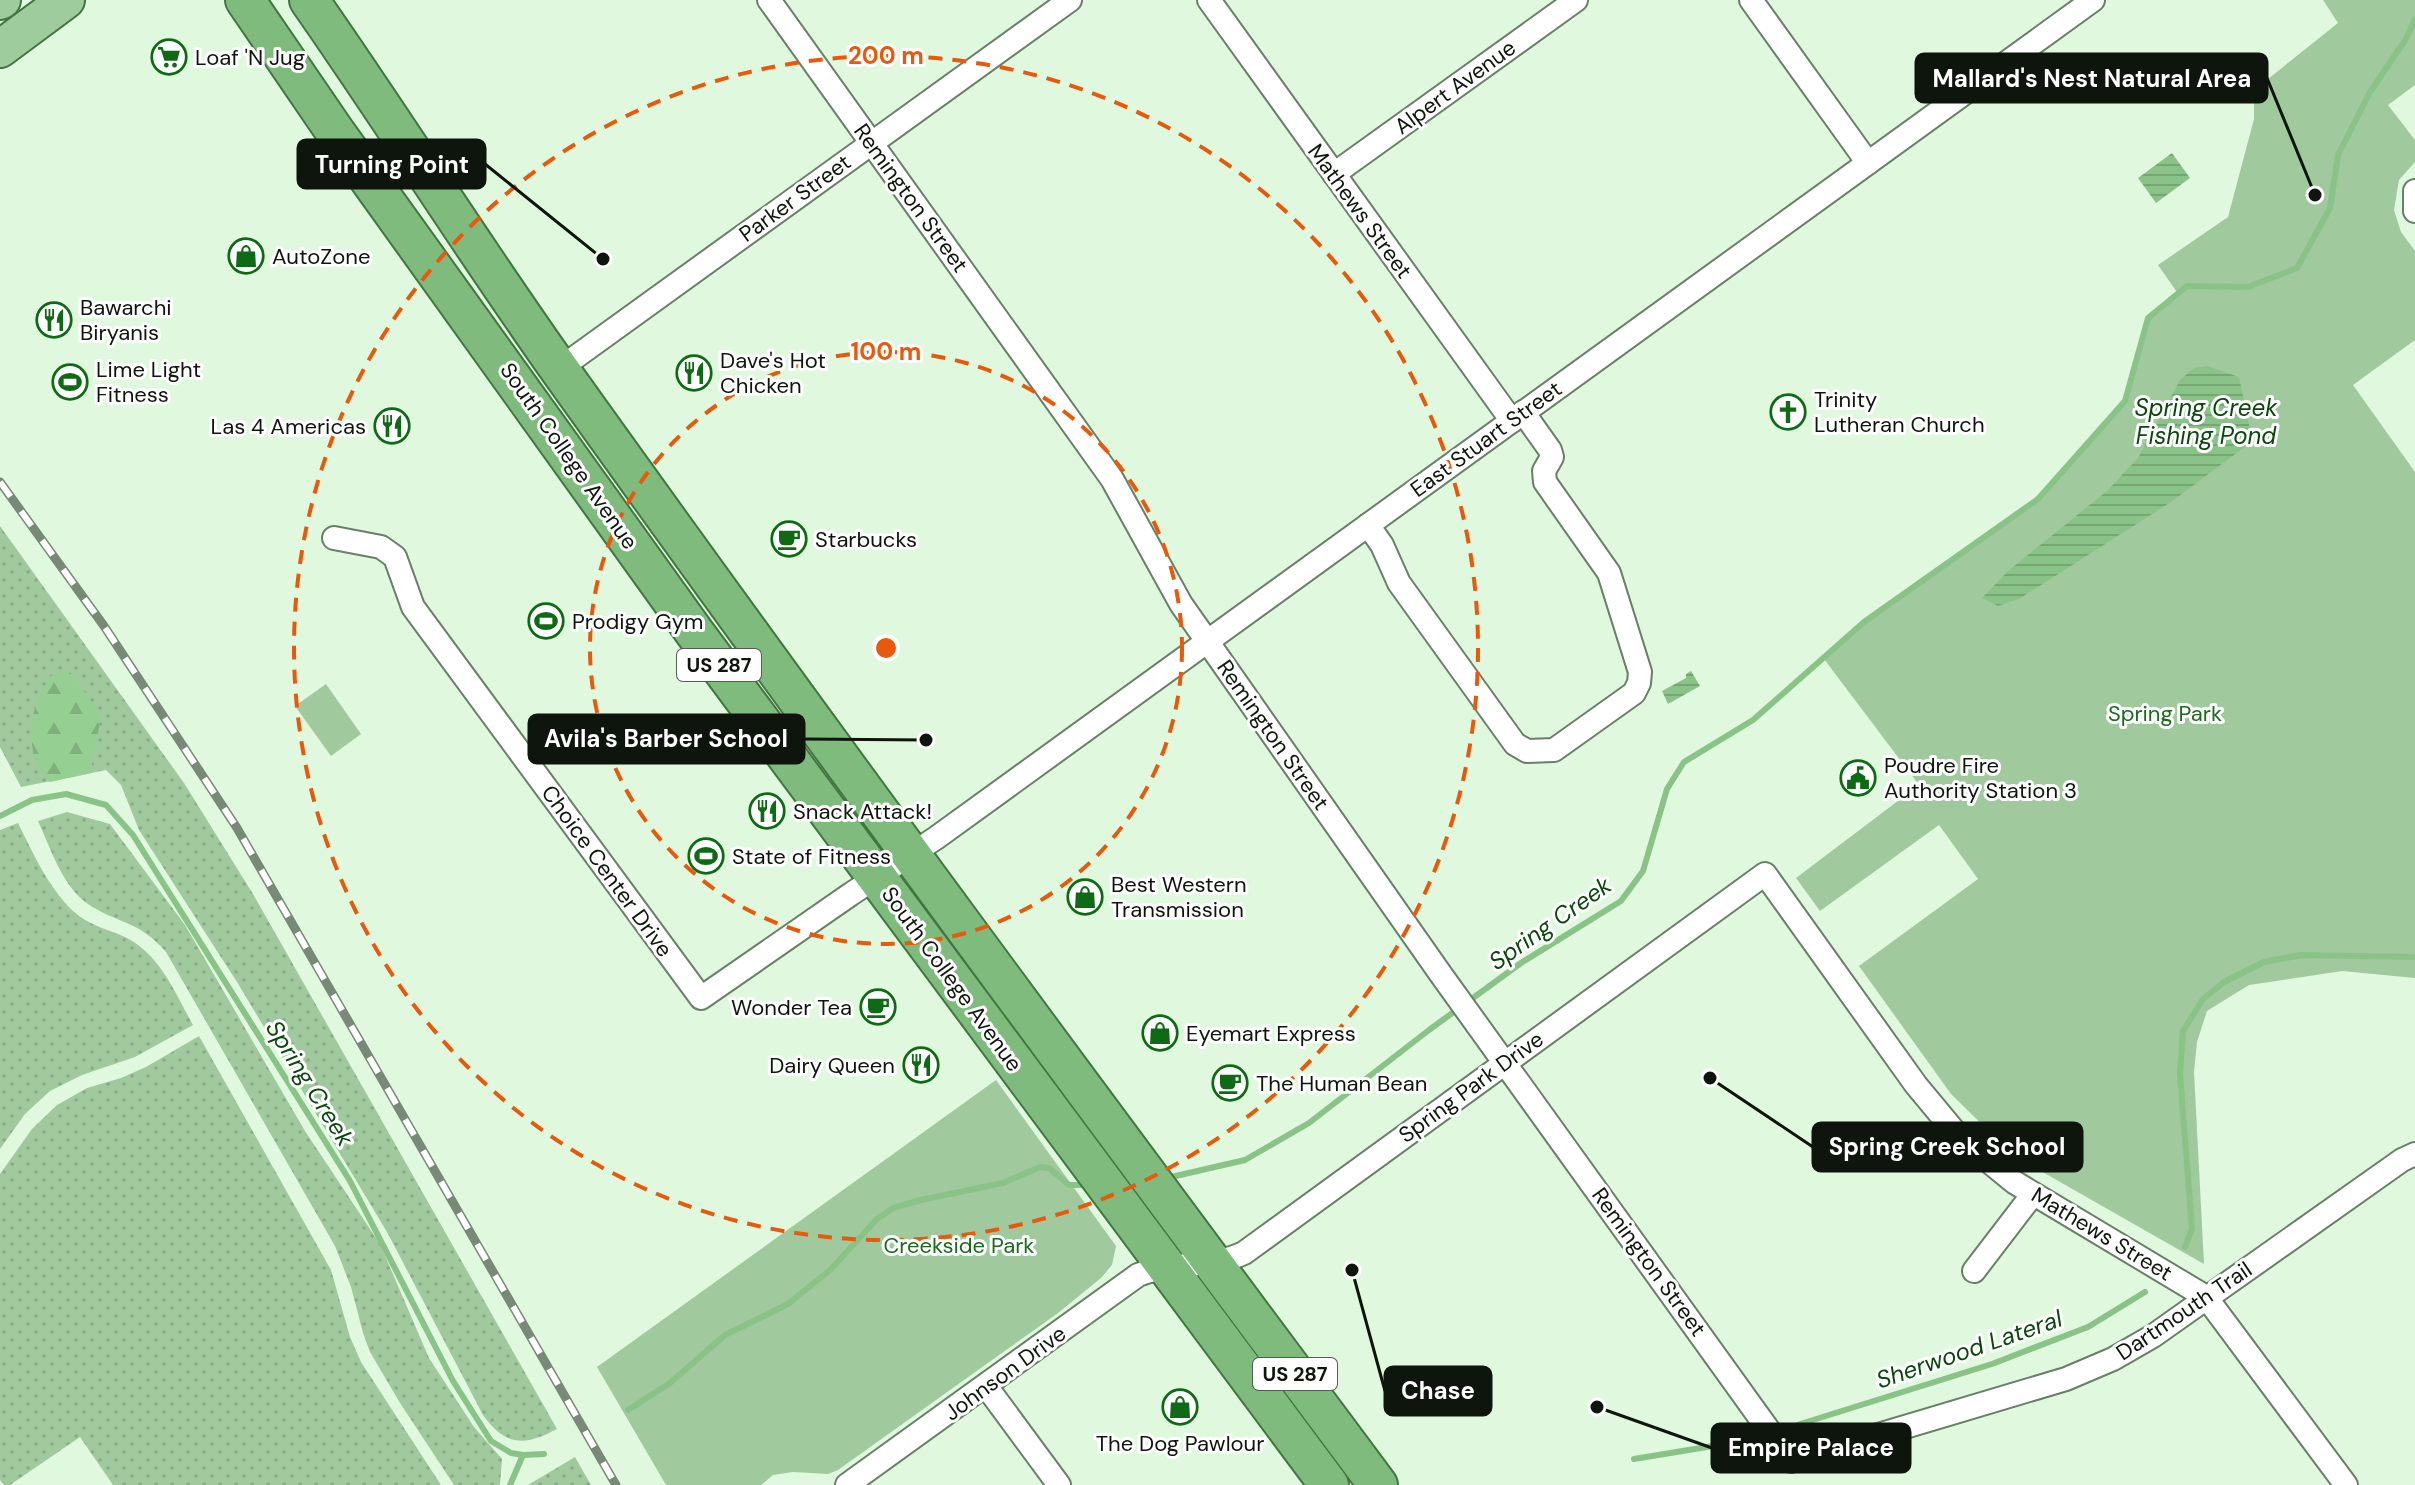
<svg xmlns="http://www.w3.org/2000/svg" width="2415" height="1485" font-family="'DM Sans',sans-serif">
	<defs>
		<pattern id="grass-dots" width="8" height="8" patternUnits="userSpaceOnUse" patternTransform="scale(2)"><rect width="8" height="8" fill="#a0c99e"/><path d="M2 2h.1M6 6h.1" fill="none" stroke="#89ac87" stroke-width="1.8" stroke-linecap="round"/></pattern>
		<pattern id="forest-firs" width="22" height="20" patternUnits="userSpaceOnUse" patternTransform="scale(2)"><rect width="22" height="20" fill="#95cf92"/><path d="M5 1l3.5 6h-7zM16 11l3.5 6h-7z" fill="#7fb17d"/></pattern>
		<pattern id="water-rules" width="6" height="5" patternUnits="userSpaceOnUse" patternTransform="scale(2)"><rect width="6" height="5" fill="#8ac387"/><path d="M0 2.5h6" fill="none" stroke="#76a773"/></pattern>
	</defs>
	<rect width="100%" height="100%" fill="#e0f9de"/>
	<!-- grass -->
	<g fill="url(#grass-dots)">
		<path d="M0 526 184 783 253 894 557 1429C525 1446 506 1447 483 1415L387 1232 237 982 139 830 121 785 106 770 21 787 0 747Z"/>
		<path d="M67 812 110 824 185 925 305 1131 380 1244 429 1358 474 1427 502 1459 500 1485H454L400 1403 370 1352 363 1333 351 1287 335 1246 166 952C139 921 122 925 91 906 63 889 51 849 38 821Z"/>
		<path d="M18 823C33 853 48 887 73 911 89 926 108 929 127 938 161 956 175 993 193 1025L135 1057 82 1075 50 1091 25 1114 0 1149V830Z"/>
		<polygon points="199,1036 331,1270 350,1337 361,1362 441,1485 113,1485 80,1437 10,1485 4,1485 0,1480 0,1174 32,1129 57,1105 87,1088 121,1078 146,1067"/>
		<polygon points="575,1457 591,1485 528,1485"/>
	</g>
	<!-- forest -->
	<path fill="url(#forest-firs)" d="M59 669 71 673 101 715C99 735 91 752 92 773L50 782C46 777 40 773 38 767 24 737 33 689 59 669Z"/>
	<!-- green -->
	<g fill="#a0c99e">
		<polygon points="2323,0 2415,0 2415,85 2388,105 2415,140 2415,162 2399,180 2394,210 2401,232 2415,251 2415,340 2353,385 2415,472 2415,978 2342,971 2249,985 2207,1011 2197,1042 2194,1072 2204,1264 2039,1170 2000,1142 1951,1094 1859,966 1978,879 1939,825 1820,911 1796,878 1919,785 1824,659 1864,622 2037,500 2127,400 2133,371 2150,316 2179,295 2158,265 2228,217 2254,119 2254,96 2258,87 2338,23"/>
		<polygon points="326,684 361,734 331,756 295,706"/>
		<polygon points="996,1080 1116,1246 1112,1265 1101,1278 1058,1313 838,1470 828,1474 793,1472 773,1475 761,1485 666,1485 597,1367"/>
	</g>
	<!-- water -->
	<g fill="url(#water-rules)">
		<polygon points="2172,153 2190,178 2156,203 2138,178"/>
		<polygon points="2207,366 2239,377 2250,429 2246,446 2171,502 2019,599 1998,606 1982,598 2008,571 2107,491 2138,458 2180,380 2194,368"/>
		<polygon points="1691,671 1700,686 1668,704 1662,691 1686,678 1686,674"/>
	</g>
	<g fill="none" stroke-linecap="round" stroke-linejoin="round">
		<!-- stream -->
		<g stroke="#8ac387" stroke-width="6">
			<polyline points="0,816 32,800 66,794 106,805 133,835 350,1181 453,1381 491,1441 511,1453 523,1455 544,1454"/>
			<polyline points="1167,1178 1245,1160 1309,1123 1429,1030 1521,963 1621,901 1643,871 1667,789 1684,762 1753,720 1864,622 2038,499 2125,401 2148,318 2187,286 2248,287 2297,268 2330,208 2338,155 2370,92 2406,39 2415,19"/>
			<polyline points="2185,1247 2192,1229 2180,1074 2183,1031 2203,999 2224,982 2264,962 2301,955 2415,957"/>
			<polyline points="628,1410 670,1383 725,1335 788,1304 830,1270 877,1219 893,1208 921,1200 1003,1183 1040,1167 1049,1168 1069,1185 1088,1185"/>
			<polyline points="1797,1425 1992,1364 2088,1327 2145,1292"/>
			<polyline points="1634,1459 1749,1440"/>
			<polyline points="510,1485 523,1455"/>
		</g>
		<defs>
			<g id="minor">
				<polyline points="769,0 1112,479 1181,604 1207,641 1442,976 1791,1461 2066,1379 2113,1359 2153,1336 2402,1160 2415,1154"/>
				<polyline points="1209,0 1512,421"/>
				<polyline points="1751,0 1868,163"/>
				<polyline points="1334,174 1576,0"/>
				<polyline points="2415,191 2415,211"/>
				<polyline points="559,369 1070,0"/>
				<polyline points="1368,525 1382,545 1399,583 1515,744 1527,751 1554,750 1634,693 1639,683 1640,672 1609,573 1545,482 1544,471 1552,457 1550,450 1523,412"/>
				<polyline points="334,538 381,547 395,557 413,607 701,998 851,894 936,838 2093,0"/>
				<polyline points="1974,1271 2033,1194"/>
				<polyline points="986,1386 1059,1485"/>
				<path d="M847 1485 1138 1275C1172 1261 1210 1269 1244 1253L1765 874 1916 1085 1960 1138 2014 1182 2206 1297 2346 1485"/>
			</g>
			<g id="primary">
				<polyline points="0,1 2,0"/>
				<polyline points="0,49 66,0"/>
			</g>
			<g id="trunk">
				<polyline points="245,0 336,133 695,633 1329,1485"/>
				<path d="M309 0C395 123 475 251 562 373 829 747 1103 1116 1378 1485"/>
			</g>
		</defs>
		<!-- minor casing -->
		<use href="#minor" stroke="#697f68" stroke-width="26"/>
		<!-- primary casing -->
		<use href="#primary" stroke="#427640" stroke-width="40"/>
		<!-- trunk casing -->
		<use href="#trunk" stroke="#427640" stroke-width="42"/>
		<!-- minor -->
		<use href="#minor" stroke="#fff" stroke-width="22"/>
		<!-- primary -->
		<use href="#primary" stroke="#9ecc9d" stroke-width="36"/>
		<!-- trunk -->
		<use href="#trunk" stroke="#7ebb7c" stroke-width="38"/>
		<defs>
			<polyline id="rail" points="0,482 104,626 237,828 616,1485"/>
		</defs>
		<!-- rail casing -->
		<use href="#rail" stroke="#798977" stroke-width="9"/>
		<!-- rail -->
		<use href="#rail" stroke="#fefefe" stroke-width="6" stroke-dasharray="18" stroke-linecap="butt"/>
	</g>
	<!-- distance rings -->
	<g fill="none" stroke="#e8590c" stroke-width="4" stroke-dasharray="14 10">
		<circle cx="886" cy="648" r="296"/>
		<circle cx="886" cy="648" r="592"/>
	</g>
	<!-- icons -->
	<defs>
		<symbol id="supermarket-ring" viewBox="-11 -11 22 22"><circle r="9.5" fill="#fefefe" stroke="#0e6a14" stroke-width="1.5"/><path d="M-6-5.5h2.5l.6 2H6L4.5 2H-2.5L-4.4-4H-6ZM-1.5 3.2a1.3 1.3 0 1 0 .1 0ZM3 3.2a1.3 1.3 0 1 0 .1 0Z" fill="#0e6a14"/></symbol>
		<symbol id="shop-ring" viewBox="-11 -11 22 22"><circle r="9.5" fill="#fefefe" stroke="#0e6a14" stroke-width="1.5"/><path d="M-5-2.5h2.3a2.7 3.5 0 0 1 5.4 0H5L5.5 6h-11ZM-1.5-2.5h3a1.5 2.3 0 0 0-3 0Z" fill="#0e6a14"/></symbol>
		<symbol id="restaurant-ring" viewBox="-11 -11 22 22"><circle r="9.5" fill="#fefefe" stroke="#0e6a14" stroke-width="1.5"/><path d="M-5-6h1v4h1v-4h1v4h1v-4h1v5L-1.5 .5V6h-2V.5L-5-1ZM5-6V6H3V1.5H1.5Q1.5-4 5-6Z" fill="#0e6a14"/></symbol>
		<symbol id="stadium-ring" viewBox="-11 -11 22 22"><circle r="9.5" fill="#fefefe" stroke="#0e6a14" stroke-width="1.5"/><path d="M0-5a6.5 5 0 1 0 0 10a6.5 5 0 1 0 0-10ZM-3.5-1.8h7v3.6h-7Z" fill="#0e6a14"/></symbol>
		<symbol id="church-ring" viewBox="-11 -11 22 22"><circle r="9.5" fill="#fefefe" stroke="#0e6a14" stroke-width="1.5"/><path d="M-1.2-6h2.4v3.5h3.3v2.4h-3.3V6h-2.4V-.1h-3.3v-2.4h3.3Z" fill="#0e6a14"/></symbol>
		<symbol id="cafe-ring" viewBox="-11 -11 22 22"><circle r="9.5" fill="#fefefe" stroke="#0e6a14" stroke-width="1.5"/><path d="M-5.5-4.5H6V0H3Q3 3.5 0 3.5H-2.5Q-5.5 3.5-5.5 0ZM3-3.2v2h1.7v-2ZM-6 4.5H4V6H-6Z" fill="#0e6a14"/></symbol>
		<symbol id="civic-ring" viewBox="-11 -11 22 22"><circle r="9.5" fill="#fefefe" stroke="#0e6a14" stroke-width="1.5"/><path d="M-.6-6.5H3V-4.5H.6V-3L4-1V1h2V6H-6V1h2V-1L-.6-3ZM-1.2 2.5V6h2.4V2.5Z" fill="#0e6a14"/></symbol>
	</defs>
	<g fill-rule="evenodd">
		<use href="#supermarket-ring" x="149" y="37" width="40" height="40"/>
		<use href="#shop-ring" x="226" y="236" width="40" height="40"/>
		<use href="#restaurant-ring" x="34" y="300" width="40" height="40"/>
		<use href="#restaurant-ring" x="674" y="353" width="40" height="40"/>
		<use href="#stadium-ring" x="50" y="362" width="40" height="40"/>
		<use href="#church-ring" x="1768" y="392" width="40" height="40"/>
		<use href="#restaurant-ring" x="372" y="406" width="40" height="40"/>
		<use href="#cafe-ring" x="769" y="519" width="40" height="40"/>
		<use href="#stadium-ring" x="526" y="601" width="40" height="40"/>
		<use href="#civic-ring" x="1838" y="758" width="40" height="40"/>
		<use href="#restaurant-ring" x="747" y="791" width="40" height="40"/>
		<use href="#stadium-ring" x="686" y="836" width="40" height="40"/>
		<use href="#shop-ring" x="1065" y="877" width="40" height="40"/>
		<use href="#cafe-ring" x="858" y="987" width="40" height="40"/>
		<use href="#shop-ring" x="1140" y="1013" width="40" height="40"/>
		<use href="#restaurant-ring" x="901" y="1045" width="40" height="40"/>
		<use href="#cafe-ring" x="1210" y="1063" width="40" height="40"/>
		<use href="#shop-ring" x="1160" y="1387" width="40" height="40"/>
	</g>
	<g text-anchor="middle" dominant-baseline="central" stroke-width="6" stroke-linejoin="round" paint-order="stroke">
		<!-- shield labels -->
		<g fill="#fefefe" stroke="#555b55" stroke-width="2">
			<rect x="677" y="649" width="84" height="32" rx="6"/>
			<rect x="1253" y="1358" width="84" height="32" rx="6"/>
		</g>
		<g font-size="20" font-weight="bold" fill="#0d150c">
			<text x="719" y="665">US 287</text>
			<text x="1295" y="1374">US 287</text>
		</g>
		<!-- poi labels -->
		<g font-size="22" fill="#0d150c" stroke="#fefefe" text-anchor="start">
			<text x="195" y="57">Loaf 'N Jug</text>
			<text x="272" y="256">AutoZone</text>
			<text x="80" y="307">Bawarchi<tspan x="80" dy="25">Biryanis</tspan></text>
			<text x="720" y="360">Dave's Hot<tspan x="720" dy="25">Chicken</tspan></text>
			<text x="96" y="369">Lime Light<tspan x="96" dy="25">Fitness</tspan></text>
			<text x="1814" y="399">Trinity<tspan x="1814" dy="25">Lutheran Church</tspan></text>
			<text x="366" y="426" text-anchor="end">Las 4 Americas</text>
			<text x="815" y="539">Starbucks</text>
			<text x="572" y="621">Prodigy Gym</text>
			<text x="1884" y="765">Poudre Fire<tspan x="1884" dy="25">Authority Station 3</tspan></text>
			<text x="793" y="811">Snack Attack!</text>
			<text x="732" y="856">State of Fitness</text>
			<text x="1111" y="884">Best Western<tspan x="1111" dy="25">Transmission</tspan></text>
			<text x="852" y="1007" text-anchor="end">Wonder Tea</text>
			<text x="1186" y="1033">Eyemart Express</text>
			<text x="895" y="1065" text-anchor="end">Dairy Queen</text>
			<text x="1256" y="1083">The Human Bean</text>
			<text x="1180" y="1443" text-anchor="middle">The Dog Pawlour</text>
		</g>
		<!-- street labels -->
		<g font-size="22" fill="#0d150c" stroke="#fefefe">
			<text transform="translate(1455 87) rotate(-36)">Alpert Avenue</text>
			<text transform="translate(795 198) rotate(-36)">Parker Street</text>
			<text transform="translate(911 198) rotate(54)">Remington Street</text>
			<text transform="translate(1360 211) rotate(54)">Mathews Street</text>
			<text transform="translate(1486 439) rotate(-36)">East Stuart Street</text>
			<text transform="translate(569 456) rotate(55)">South College Avenue</text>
			<text transform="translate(1273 735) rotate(55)">Remington Street</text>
			<text transform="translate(607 871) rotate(54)">Choice Center Drive</text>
			<text transform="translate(952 979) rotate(54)">South College Avenue</text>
			<text transform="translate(1471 1087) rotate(-36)">Spring Park Drive</text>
			<text transform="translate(2102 1234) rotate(31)">Mathews Street</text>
			<text transform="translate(1649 1262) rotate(54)">Remington Street</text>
			<text transform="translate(2184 1311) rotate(-34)">Dartmouth Trail</text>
			<text transform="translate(1005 1373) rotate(-36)">Johnson Drive</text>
		</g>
		<!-- park labels -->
		<g font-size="22" fill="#1b6a1d" stroke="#fefefe">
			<text x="2165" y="713">Spring Park</text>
			<text x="959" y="1245">Creekside Park</text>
		</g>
		<!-- water labels -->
		<g font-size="24" font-style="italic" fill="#09470c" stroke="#fefefe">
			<text x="2206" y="407">Spring Creek<tspan x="2206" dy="28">Fishing Pond</tspan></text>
			<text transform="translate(1550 923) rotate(-35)">Spring Creek</text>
			<text transform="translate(310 1083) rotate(58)">Spring Creek</text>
			<text transform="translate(1969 1349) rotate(-19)">Sherwood Lateral</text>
		</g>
	</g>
	<circle cx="886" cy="648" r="12" fill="#e8590c" stroke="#fefefe" stroke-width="4"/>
	<g font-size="24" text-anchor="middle" font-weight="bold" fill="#e8590c" stroke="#fefefe" stroke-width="6" stroke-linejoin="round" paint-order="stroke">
		<text x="886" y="64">200 m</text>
		<text x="886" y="360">100 m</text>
	</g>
	<!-- callouts -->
	<path fill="none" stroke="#0d150c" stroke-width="3" d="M2315 195L2267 78M603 259L485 164M926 740L804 739M1710 1078L1813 1147M1352 1270L1385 1391M1597 1407L1712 1448"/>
	<g fill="#0d150c" stroke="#fefefe" stroke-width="3">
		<circle cx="2315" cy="195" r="8"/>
		<circle cx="603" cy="259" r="8"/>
		<circle cx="926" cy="740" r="8"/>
		<circle cx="1710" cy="1078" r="8"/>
		<circle cx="1352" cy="1270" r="8"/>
		<circle cx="1597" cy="1407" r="8"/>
	</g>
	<g fill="#0d150c" stroke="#0d150c" stroke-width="3">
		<rect x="1916" y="54" width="351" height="48" rx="8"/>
		<rect x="298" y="140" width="187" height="48" rx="8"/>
		<rect x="529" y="715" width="275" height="48" rx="8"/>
		<rect x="1813" y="1123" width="269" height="48" rx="8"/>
		<rect x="1385" y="1367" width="106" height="48" rx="8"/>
		<rect x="1712" y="1424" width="198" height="48" rx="8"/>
	</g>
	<g font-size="24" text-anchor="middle" font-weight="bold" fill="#fff">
		<text x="2092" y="87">Mallard's Nest Natural Area</text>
		<text x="392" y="173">Turning Point</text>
		<text x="666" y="747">Avila's Barber School</text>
		<text x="1947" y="1155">Spring Creek School</text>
		<text x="1438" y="1399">Chase</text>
		<text x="1811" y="1456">Empire Palace</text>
	</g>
</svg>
